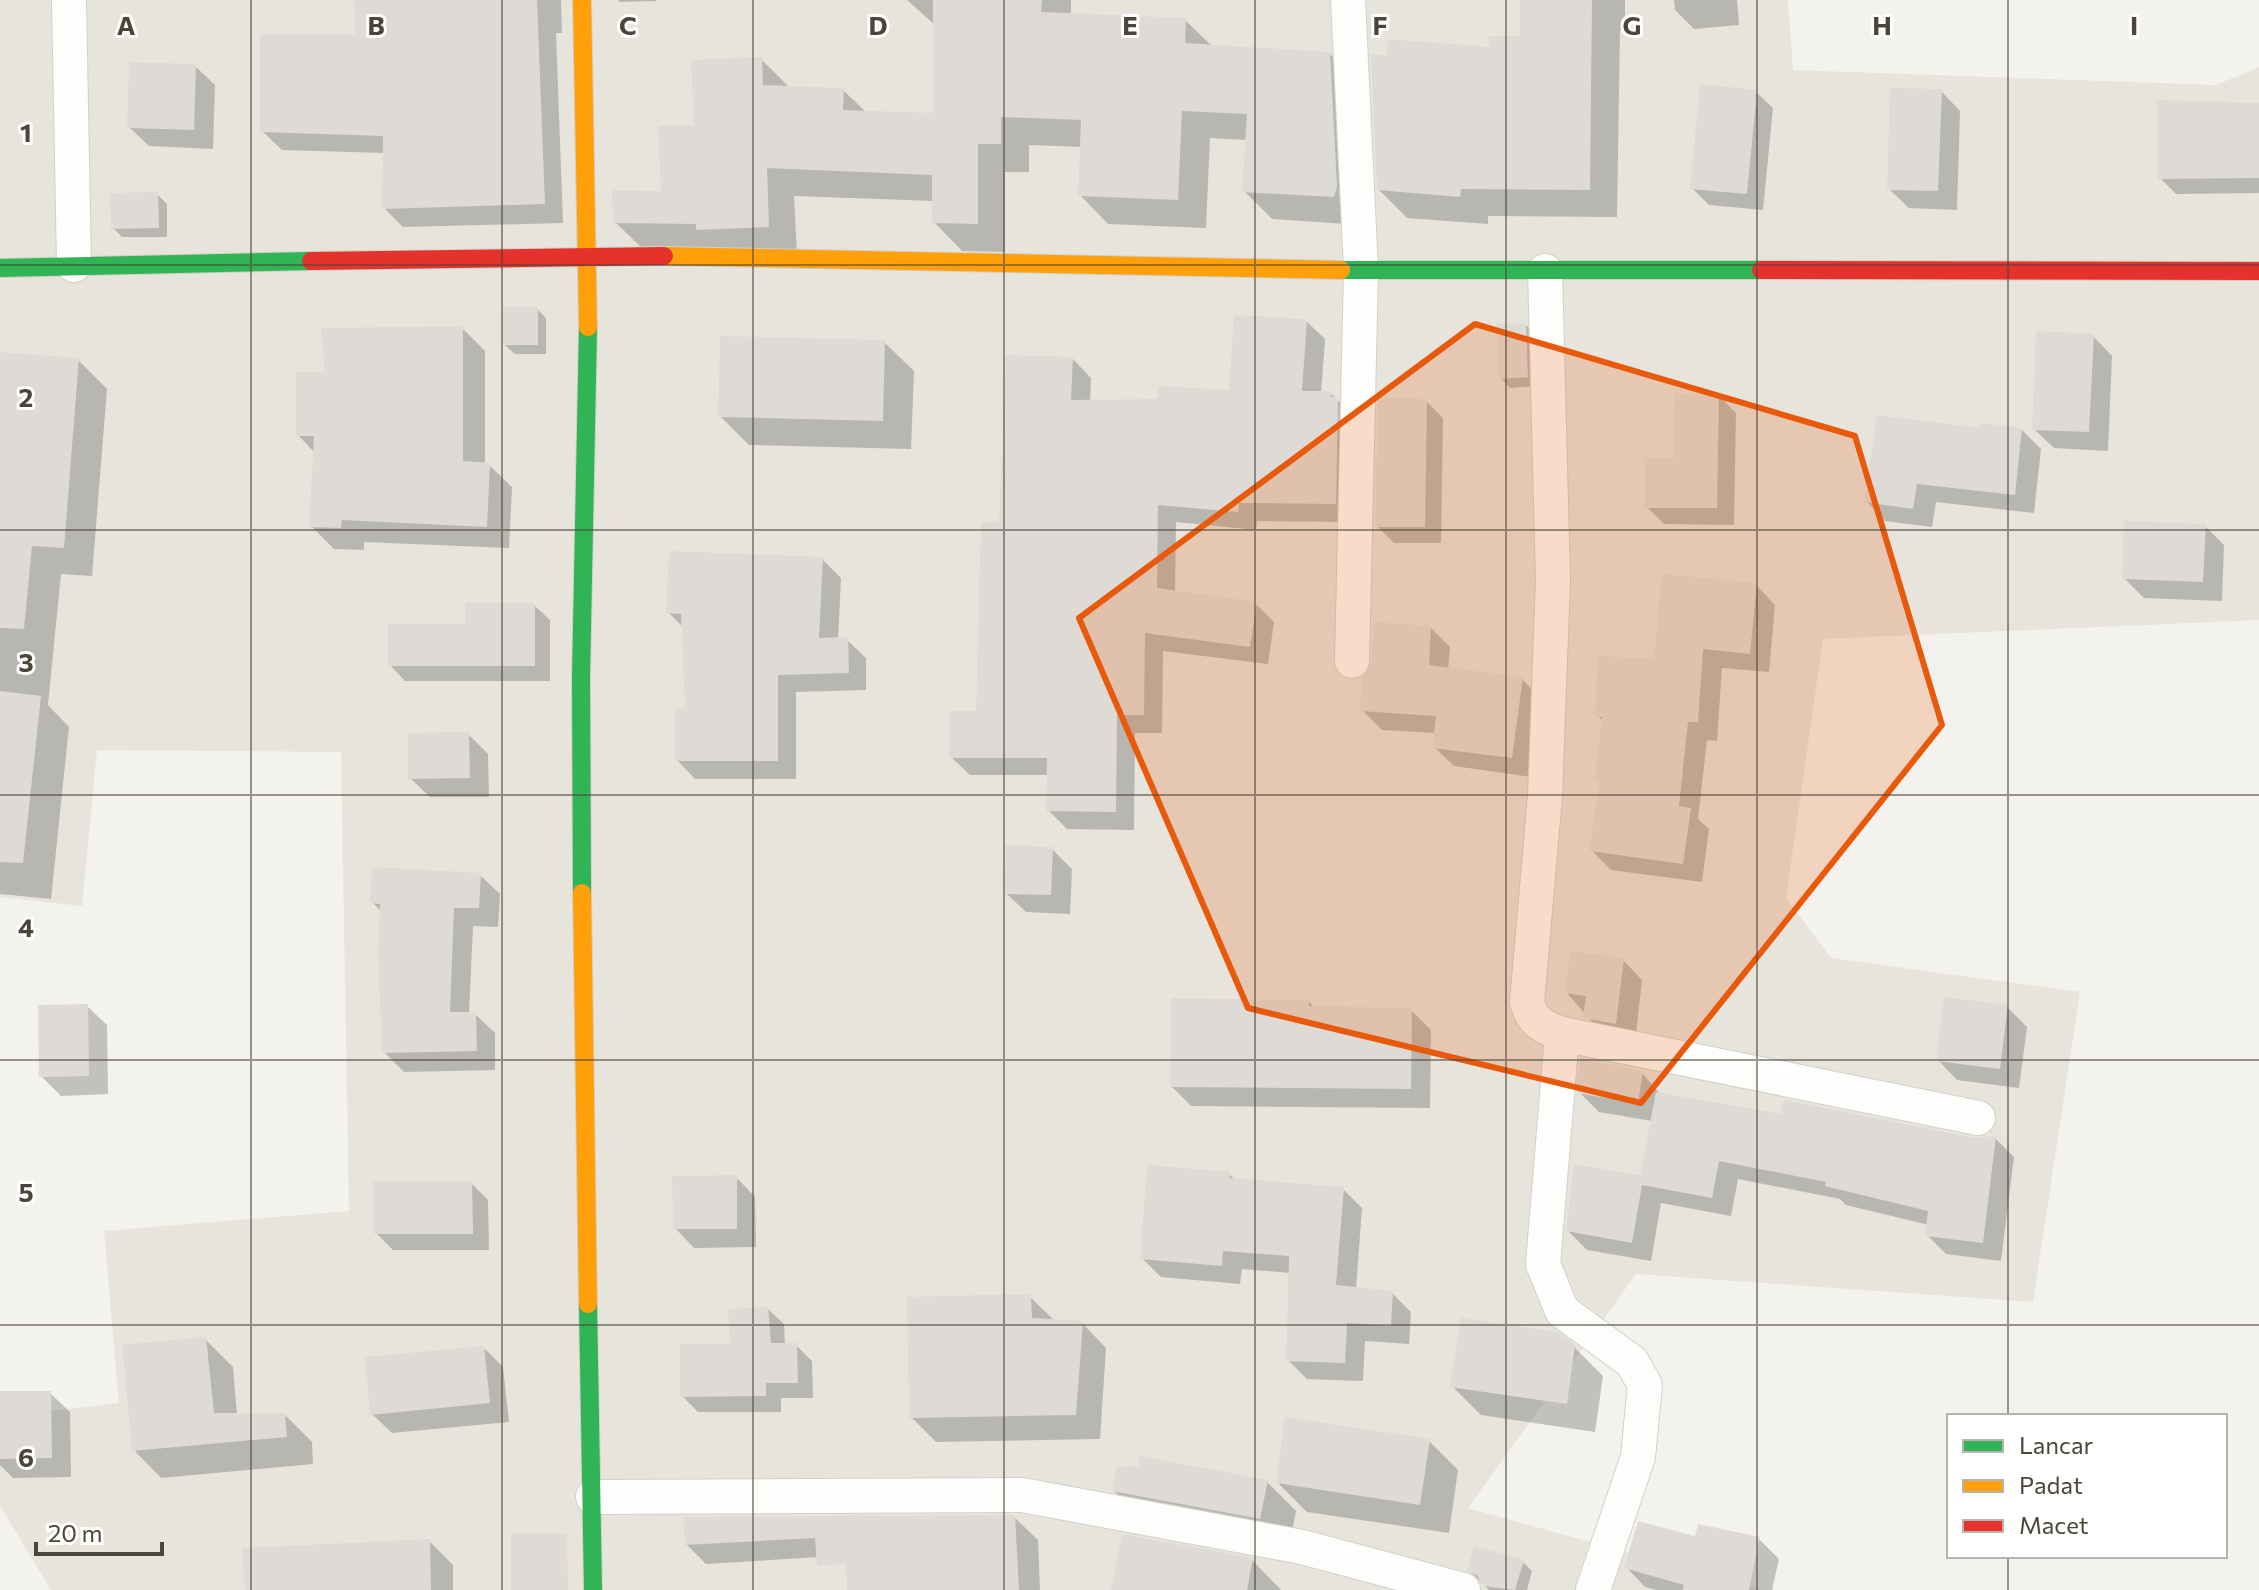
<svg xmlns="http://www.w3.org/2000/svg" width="2259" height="1590" font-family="Commissioner,sans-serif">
	<rect width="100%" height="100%" fill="#f4f2ee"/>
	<!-- residential -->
	<polygon fill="#e7e4dc" points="0,0 1788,0 1793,70 2216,85 2259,67 2259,620 1823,639 1786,898 1831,958 2080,992 2033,1302 1636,1274 1468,1508 1762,1590 51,1590 0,1506 0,1417 119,1403 104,1231 349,1211 341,752 97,750 82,906 0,897"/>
	<!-- shadow -->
	<g fill="#0003">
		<polygon points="356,0 561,0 562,33 556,33 563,223 403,227 384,208 385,153 282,150 262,131 357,36"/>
		<polygon points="618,0 656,0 656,1 620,2"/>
		<polygon points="907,0 1071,0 1071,15 1185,20 1212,46 1330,54 1358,82 1362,225 1272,219 1244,191 1247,140 1210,138 1206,228 1108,224 1080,195 1082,147 1029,145 1029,172 1005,172 1005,252 962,251 934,222 934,201 794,196 797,255 644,250 615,222 663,193 696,127 761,59 790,88 843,90 866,112 935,115 935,25"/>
		<polygon points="1522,0 1625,0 1625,30 1620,30 1617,217 1488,216 1488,224 1407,218 1379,190 1491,49 1522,38"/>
		<polygon points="1674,0 1737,0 1739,25 1694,29 1675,10"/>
		<polygon points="195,66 215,85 213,149 149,146 129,127"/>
		<polygon points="1941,91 1960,111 1957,210 1909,208 1889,189"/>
		<polygon points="1756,92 1773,108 1763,210 1709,205 1692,188"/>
		<polygon points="2259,104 2259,193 2176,194 2160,178"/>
		<polygon points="157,194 167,204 167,237 122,237 113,228"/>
		<polygon points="537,309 546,318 546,354 515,354 505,345"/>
		<polygon points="1306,321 1325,339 1321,393 1330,393 1356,418 1354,522 1257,521 1256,530 1176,522 1175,592 1256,604 1274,622 1268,664 1163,651 1162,733 1135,733 1134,830 1067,829 1048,810 1048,775 970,775 951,757 978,713 1001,525 1073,359 1091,378 1090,402 1160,401 1231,392"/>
		<polygon points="1526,325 1535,334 1536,386 1510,388 1501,378"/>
		<polygon points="462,328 485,351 485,464 489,465 512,487 509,548 364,542 364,550 334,549 311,526 315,453 298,435 327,374"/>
		<polygon points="2093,336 2112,356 2108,451 2054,448 2034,429"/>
		<polygon points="884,342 914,371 911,449 749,445 720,416"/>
		<polygon points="0,354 78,360 107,389 92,576 61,574 48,705 69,727 51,899 0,894"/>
		<polygon points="1719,396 1736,413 1734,525 1664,524 1647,507"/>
		<polygon points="1426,401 1443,418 1441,543 1394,543 1377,526"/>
		<polygon points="2021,429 2041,449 2034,513 1936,502 1932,527 1885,521 1866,501 1981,431"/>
		<polygon points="2205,526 2224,545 2222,601 2144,598 2124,578"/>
		<polygon points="822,559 841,578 838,640 847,640 866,658 866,690 796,692 796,779 695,779 677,760 687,710 683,627 668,612"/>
		<polygon points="1756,585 1775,605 1769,672 1722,668 1717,741 1707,740 1698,819 1709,829 1702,882 1611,870 1591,850 1601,782 1598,779 1604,722 1597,715 1656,662"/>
		<polygon points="534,605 550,620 550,681 405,681 390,665 467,626"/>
		<polygon points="1430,627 1450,647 1448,670 1522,679 1541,699 1531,777 1454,766 1434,747 1436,733 1382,730 1362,710 1374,662"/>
		<polygon points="468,734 488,754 489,797 430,797 410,778"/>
		<polygon points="1052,849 1072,869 1070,914 1026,912 1006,893"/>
		<polygon points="480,875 500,894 498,927 473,926 469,1014 475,1014 495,1033 495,1070 404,1072 384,1052 382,912 372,902"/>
		<polygon points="1623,960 1642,980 1635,1043 1605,1037 1567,993"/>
		<polygon points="1309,1002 1315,1008 1411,1010 1431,1030 1430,1108 1191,1106 1172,1087"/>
		<polygon points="87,1006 107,1025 108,1094 61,1096 41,1076"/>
		<polygon points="2007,1007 2027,1027 2019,1088 1957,1080 1938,1060"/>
		<polygon points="1642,1073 1661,1095 1783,1117 1974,1140 1995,1138 2014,1157 2001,1261 1946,1254 1927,1235 1929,1225 1846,1205 1840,1199 1738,1179 1731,1216 1661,1203 1651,1261 1587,1250 1568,1231 1642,1178 1652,1121 1599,1112 1579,1092"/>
		<polygon points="1229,1174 1235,1180 1343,1189 1362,1208 1356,1289 1392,1293 1411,1312 1409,1344 1365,1341 1363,1381 1307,1379 1288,1360 1291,1273 1242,1269 1240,1284 1161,1277 1142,1258"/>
		<polygon points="736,1177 755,1197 756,1247 694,1248 675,1228"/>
		<polygon points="471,1183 488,1200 489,1250 393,1250 376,1233"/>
		<polygon points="1030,1297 1055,1321 1082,1323 1106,1348 1100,1439 936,1442 911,1417"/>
		<polygon points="768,1309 784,1324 785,1345 796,1345 812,1361 813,1398 781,1398 781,1412 698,1412 682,1396"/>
		<polygon points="205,1339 233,1367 237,1415 285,1415 312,1442 313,1464 161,1478 134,1450"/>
		<polygon points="1574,1347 1603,1376 1595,1432 1481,1415 1452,1386"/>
		<polygon points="484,1348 503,1367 509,1422 392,1433 372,1414"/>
		<polygon points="0,1393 50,1393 70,1412 71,1477 13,1478 0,1465"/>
		<polygon points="1429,1441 1458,1470 1449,1533 1307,1512 1278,1483"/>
		<polygon points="1267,1482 1296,1511 1289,1547 1144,1520 1114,1491"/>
		<polygon points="1014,1517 1038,1540 1040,1590 869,1590"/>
		<polygon points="817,1518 836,1556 706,1564 686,1544"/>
		<polygon points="1696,1539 1759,1539 1779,1559 1772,1590 1657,1590 1645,1587 1626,1567"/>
		<polygon points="429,1541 453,1565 453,1590 247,1590"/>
		<polygon points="1252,1560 1281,1590 1113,1590"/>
		<polygon points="1523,1562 1532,1571 1527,1590 1489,1590 1469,1570"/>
	</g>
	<!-- building -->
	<g fill="#dedbd6">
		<polygon points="354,0 537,0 545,204 382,209 383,136 260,132 260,34 355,34"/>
		<polygon points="933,0 1042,0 1041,12 1186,18 1185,43 1330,52 1337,187 1334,197 1242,192 1247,114 1182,111 1178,200 1078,196 1081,120 1001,117 1001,144 978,144 978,224 932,223 932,175 767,168 769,227 696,230 696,224 613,223 612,190 661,191 658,126 694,125 691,60 762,57 763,85 844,88 843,110 933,113"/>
		<polygon points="1520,0 1592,0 1590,190 1461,189 1460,197 1377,190 1371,54 1387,55 1388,39 1489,47 1489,36 1520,36"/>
		<polygon points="129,62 196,64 194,130 127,128"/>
		<polygon points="1700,84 1757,90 1747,194 1690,189"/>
		<polygon points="1890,88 1942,89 1938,191 1887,190"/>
		<polygon points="2157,100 2259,103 2259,178 2158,179"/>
		<polygon points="158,192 159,228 111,229 110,193"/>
		<rect x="503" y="307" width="35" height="38"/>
		<polygon points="1234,315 1307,319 1302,391 1331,391 1331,397 1338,398 1336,504 1239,503 1238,512 1158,505 1157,588 1257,602 1250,647 1145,633 1144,715 1117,715 1116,812 1046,811 1047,758 949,758 949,711 976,711 981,522 999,522 1006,355 1073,357 1071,400 1158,399 1158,386 1229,390"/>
		<polygon points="1526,323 1528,377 1499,379 1496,324"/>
		<polygon points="463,326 463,461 490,463 487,527 342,520 341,528 309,527 314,436 296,436 296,372 325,372 321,328"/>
		<polygon points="2036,331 2094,334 2089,432 2032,430"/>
		<polygon points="720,336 885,340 883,421 718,417"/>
		<polygon points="0,352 79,358 64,548 32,546 24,629 0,628"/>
		<polygon points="1675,393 1719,394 1717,508 1645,508 1645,458 1674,458"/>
		<polygon points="1378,398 1427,399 1425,527 1375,527"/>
		<polygon points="1877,415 1980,428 1980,423 2022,428 2015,495 1917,484 1913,509 1864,502"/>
		<polygon points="2124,521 2206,524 2203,582 2122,579"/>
		<polygon points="669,551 823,557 819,638 848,637 849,673 778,675 778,761 675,761 675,708 685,708 681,614 666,613"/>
		<polygon points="1662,574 1757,583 1750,654 1703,649 1698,722 1688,722 1679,806 1691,808 1683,864 1589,851 1600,780 1595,779 1602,717 1595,716 1598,656 1654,659"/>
		<polygon points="465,603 535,603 535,666 388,666 388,624 465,624"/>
		<polygon points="1373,622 1431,626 1429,665 1523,677 1512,758 1432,748 1436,716 1360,711 1362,678 1372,661"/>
		<polygon points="0,691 41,696 23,863 0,862"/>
		<polygon points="469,732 470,778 408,779 408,733"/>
		<polygon points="1006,845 1053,847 1051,895 1004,894"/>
		<polygon points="372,867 481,873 479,908 454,908 450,1012 476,1012 477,1051 382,1053 378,953 380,904 370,903"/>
		<polygon points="1570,951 1624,958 1616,1024 1583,1018 1586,996 1565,993"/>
		<polygon points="1944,997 2008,1005 2000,1069 1936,1061"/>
		<polygon points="1171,998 1309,1000 1309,1006 1412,1008 1411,1089 1170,1087"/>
		<polygon points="88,1004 89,1076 39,1077 38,1005"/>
		<polygon points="1580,1058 1643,1071 1638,1103 1577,1093"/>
		<polygon points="1656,1092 1781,1114 1784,1100 1974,1138 1996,1136 1983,1243 1925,1236 1928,1211 1825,1186 1826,1182 1719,1161 1712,1198 1642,1185 1632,1243 1566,1231 1574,1164 1640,1175"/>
		<polygon points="1147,1165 1230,1172 1229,1178 1344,1187 1336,1285 1393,1291 1391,1326 1347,1323 1345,1363 1286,1361 1289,1256 1223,1251 1222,1266 1140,1259"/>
		<polygon points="737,1175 737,1229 673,1229 672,1176"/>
		<polygon points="472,1181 473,1234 374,1234 373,1182"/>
		<polygon points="1031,1294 1032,1318 1083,1321 1076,1415 909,1418 907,1297"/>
		<polygon points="768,1307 771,1343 797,1343 798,1383 766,1383 766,1396 680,1397 680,1344 730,1344 728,1309"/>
		<polygon points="1461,1318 1557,1332 1575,1345 1567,1404 1450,1387"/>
		<polygon points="206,1337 214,1413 285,1413 287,1437 132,1451 122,1345"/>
		<polygon points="484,1346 490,1403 370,1415 365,1357"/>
		<polygon points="0,1391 51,1391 52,1458 0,1459"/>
		<polygon points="1285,1417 1430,1439 1420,1505 1276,1483"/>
		<polygon points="1139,1456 1268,1480 1260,1519 1112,1491 1117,1467 1139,1466"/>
		<polygon points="1015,1515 1019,1590 847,1590 846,1564 817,1566 815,1538 685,1545 683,1517"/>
		<polygon points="1638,1521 1695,1536 1698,1524 1760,1537 1749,1590 1683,1590 1684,1585 1624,1568"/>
		<polygon points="511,1534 567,1534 568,1590 511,1590"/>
		<polygon points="1122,1534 1253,1558 1247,1590 1111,1590"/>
		<polygon points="430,1539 431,1590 245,1590 242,1548"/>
		<polygon points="1474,1546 1524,1560 1515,1590 1482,1586 1478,1576 1467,1570"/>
	</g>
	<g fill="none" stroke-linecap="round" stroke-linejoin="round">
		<defs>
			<g id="street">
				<polyline points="69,0 74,265"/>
				<polyline points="1348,0 1361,270 1352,661"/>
				<path d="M1545 271 1553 579 1545 796 1527 1002C1532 1022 1543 1027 1562 1034L1978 1118"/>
				<polyline points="1562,1034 1543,1264 1562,1311 1632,1362 1645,1385 1638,1457 1593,1590"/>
				<polyline points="593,1497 1022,1495 1302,1547 1463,1590"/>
			</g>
			<g id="fast">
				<polyline points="0,268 311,261"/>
				<polyline points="1341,270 1761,270"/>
				<polyline points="582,893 581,677 588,327"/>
				<polyline points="588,1304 593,1590"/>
			</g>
			<g id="slow">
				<polyline points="582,0 588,327"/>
				<polyline points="664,256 1341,270"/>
				<polyline points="582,893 588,1304"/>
			</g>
			<g id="jam">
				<polyline points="311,261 664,256"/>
				<polyline points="1761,270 2259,271"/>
			</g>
		</defs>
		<!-- street casing -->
		<use href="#street" stroke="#d2d0cb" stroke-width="36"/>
		<!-- fast casing -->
		<use href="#fast" stroke="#d3cfc5" stroke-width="20"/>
		<!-- slow casing -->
		<use href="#slow" stroke="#d3cfc5" stroke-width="20"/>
		<!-- jam casing -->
		<use href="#jam" stroke="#d3cfc5" stroke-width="20"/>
		<!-- street -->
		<use href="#street" stroke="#fdfdfc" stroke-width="34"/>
		<!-- fast -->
		<use href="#fast" stroke="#30b455" stroke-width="18"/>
		<!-- slow -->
		<use href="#slow" stroke="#ff9f0a" stroke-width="18"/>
		<!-- jam -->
		<use href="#jam" stroke="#e5322d" stroke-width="18"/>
	</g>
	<!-- marked area -->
	<path fill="#e8590c" fill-opacity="0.2" stroke="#e8590c" stroke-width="6" stroke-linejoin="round" d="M1475 324 1855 436 1942 725 1641 1103 1248 1008 1079 618Z"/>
	<!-- grid -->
	<path fill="none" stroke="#4b4439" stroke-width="2" stroke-opacity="0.55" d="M251 0V1590M502 0V1590M753 0V1590M1004 0V1590M1255 0V1590M1506 0V1590M1757 0V1590M2008 0V1416M0 265H2259M0 530H2259M0 795H2259M0 1060H2259M0 1325H2259M2008 1556V1590"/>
	<g font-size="26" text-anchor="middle" font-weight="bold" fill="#4b4439" stroke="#fff" stroke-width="6" stroke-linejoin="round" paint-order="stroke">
		<text x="126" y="35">A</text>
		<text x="376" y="35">B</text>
		<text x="628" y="35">C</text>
		<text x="878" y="35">D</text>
		<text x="1130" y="35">E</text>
		<text x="1380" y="35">F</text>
		<text x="1632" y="35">G</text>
		<text x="1882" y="35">H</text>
		<text x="2134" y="35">I</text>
		<text x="26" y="142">1</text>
		<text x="26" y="407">2</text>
		<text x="26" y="672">3</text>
		<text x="26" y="937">4</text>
		<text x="26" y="1202">5</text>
		<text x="26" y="1467">6</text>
	</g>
	<!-- legend -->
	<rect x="1947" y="1414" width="280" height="144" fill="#ffffff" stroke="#b7b4b0" stroke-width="2"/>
	<rect x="1963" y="1440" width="40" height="12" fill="#30b455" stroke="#b7b4b0" stroke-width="2"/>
	<text x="2019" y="1454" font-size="24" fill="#4b4439">Lancar</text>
	<rect x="1963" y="1480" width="40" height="12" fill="#ff9f0a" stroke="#b7b4b0" stroke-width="2"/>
	<text x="2019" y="1494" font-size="24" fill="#4b4439">Padat</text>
	<rect x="1963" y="1520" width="40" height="12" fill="#e5322d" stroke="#b7b4b0" stroke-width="2"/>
	<text x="2019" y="1534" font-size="24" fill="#4b4439">Macet</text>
	<!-- scale -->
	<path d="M36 1542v12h126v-12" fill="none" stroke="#4b4439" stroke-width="4"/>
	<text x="48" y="1542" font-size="24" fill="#4b4439" stroke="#ffffff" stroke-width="6" paint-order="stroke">20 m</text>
</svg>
